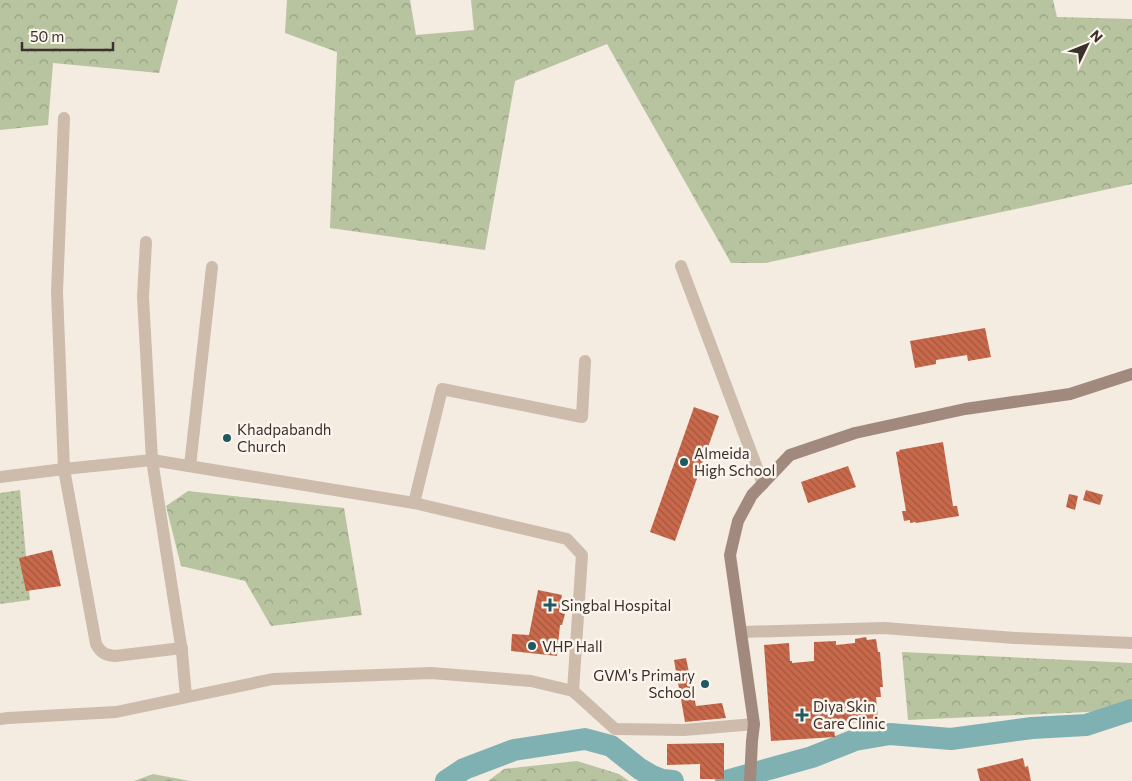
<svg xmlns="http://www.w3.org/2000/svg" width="1132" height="781" font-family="Commissioner,sans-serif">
	<defs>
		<pattern id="grass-dots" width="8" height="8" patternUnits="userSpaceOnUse" patternTransform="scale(1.25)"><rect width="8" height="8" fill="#b8c4a0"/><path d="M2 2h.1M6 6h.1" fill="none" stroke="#97a083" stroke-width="1.8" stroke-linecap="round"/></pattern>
		<pattern id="forest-crowns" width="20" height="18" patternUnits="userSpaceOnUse" patternTransform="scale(1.25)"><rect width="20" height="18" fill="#b8c4a0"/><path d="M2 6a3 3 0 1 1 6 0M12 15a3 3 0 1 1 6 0" fill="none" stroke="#97a083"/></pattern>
		<pattern id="building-back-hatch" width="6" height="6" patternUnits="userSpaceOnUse" patternTransform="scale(1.25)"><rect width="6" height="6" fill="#c8694b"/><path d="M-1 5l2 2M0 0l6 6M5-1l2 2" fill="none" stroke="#a4573f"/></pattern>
	</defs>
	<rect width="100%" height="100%" fill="#f4ebe1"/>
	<!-- grass -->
	<polygon fill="url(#grass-dots)" points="20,490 30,600 0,604 0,493"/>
	<!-- forest -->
	<g fill="url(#forest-crowns)">
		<polygon points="0,0 178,0 159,73 53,63 48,125 0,130"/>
		<polygon points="287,0 410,0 416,35 474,30 471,0 1053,0 1057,17 1132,19 1132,184 765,263 731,263 607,44 515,81 485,250 330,228 337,52 285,33"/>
		<polygon points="188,491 344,508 362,615 271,626 245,581 181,566 166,506"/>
		<polygon points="902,652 1132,663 1132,710 908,720"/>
		<polygon points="577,761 619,774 629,781 488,781 504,769"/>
		<polygon points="153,774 190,781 134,781"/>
	</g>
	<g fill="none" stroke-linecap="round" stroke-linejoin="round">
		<!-- river -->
		<g stroke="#7fb0b2" stroke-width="22">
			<polyline points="446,781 464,769 514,750 585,739 611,746 640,769 652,776 662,780 673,781"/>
			<polyline points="726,781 812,757 855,740 890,734 951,739 1032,728 1086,725 1132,710"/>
		</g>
	</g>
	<!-- building -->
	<g fill="url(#building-back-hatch)">
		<polygon points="985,328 991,357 968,361 967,355 936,360 936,364 915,368 910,341"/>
		<polygon points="694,407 719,416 675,541 650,532"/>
		<polygon points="943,442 953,506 957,506 959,516 916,523 915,522 910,523 910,520 904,521 902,511 906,511 896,452 900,451 899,450"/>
		<polygon points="848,466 856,487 808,503 801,482"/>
		<polygon points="1086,490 1103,495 1100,505 1083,500"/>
		<polygon points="1069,494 1078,496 1075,510 1066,507"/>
		<polygon points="52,550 61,586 26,591 19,558"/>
		<polygon points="538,590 562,595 559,612 565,614 562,625 560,625 557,656 511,651 512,634 529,635"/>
		<polygon points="866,637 867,640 876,639 878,652 880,652 883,687 880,687 881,697 876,697 878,721 844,723 845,728 834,728 835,737 771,741 764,645 789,643 790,661 792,661 792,663 814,661 814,642 836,641 836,645 855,643 855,639"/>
		<polygon points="686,658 696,706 722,703 726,718 685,722 674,660"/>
		<polygon points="724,743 724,779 700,779 700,764 667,765 667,744"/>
		<polygon points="1023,758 1025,767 1028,766 1031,781 980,781 977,769"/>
	</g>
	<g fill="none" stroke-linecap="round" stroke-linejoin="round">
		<!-- minor -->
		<g stroke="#cdbbac" stroke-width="12">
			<path d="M64 118 57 292 64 469 96 644C101 653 105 655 115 656L182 648"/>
			<polyline points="681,266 763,484"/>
			<polyline points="190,466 212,267"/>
			<polyline points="0,477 64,469 152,460 143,297 146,242"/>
			<polyline points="414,503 567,539 582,555 573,691"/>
			<polyline points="186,697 182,652 152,460 414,503 442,389 582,417 585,361"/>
			<polyline points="0,719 8,718 116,712 273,679 431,673 531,681 573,691 615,729 684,730 754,724"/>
		</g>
		<!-- tertiary -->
		<polyline stroke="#cdbbac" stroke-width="12" points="741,632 884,628 1015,638 1132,643"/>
		<!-- secondary -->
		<polyline stroke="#a18a7d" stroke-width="12" points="750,781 752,741 754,724 730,555 738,521 752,495 790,455 855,433 965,409 1070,394 1132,374"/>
	</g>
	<!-- markers -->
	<g fill="#1f5a5e" stroke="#fbf5ee" stroke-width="2">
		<circle cx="227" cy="438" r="5"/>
		<circle cx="684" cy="462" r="5"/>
		<path d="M547.5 597.5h5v5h5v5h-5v5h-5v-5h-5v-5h5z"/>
		<circle cx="532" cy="646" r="5"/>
		<circle cx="705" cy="684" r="5"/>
		<path d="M799.5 707.5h5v5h5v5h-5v5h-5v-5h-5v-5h5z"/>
	</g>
	<g text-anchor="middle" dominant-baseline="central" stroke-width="5" stroke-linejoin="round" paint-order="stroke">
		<!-- poi labels -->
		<g font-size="15" fill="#3b302b" stroke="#fbf5ee" text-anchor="start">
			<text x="237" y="429">Khadpabandh<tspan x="237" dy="17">Church</tspan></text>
			<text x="694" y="453">Almeida<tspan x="694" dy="17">High School</tspan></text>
			<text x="561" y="605">Singbal Hospital</text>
			<text x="542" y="646">VHP Hall</text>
			<text x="695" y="675" text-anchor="end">GVM's Primary<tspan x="695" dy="17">School</tspan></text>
			<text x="813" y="706">Diya Skin<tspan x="813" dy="17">Care Clinic</tspan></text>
		</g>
	</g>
	<!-- north arrow -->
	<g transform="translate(1087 45) rotate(47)" stroke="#fbf5ee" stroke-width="4" paint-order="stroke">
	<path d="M0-4L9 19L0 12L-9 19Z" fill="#3b302b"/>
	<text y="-8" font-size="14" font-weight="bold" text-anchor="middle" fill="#3b302b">N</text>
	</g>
	<!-- scale -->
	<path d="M22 42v8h91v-8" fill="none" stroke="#3b302b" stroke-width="2.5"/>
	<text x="30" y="42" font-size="15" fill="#3b302b" stroke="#fbf5ee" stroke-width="4" paint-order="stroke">50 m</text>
</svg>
